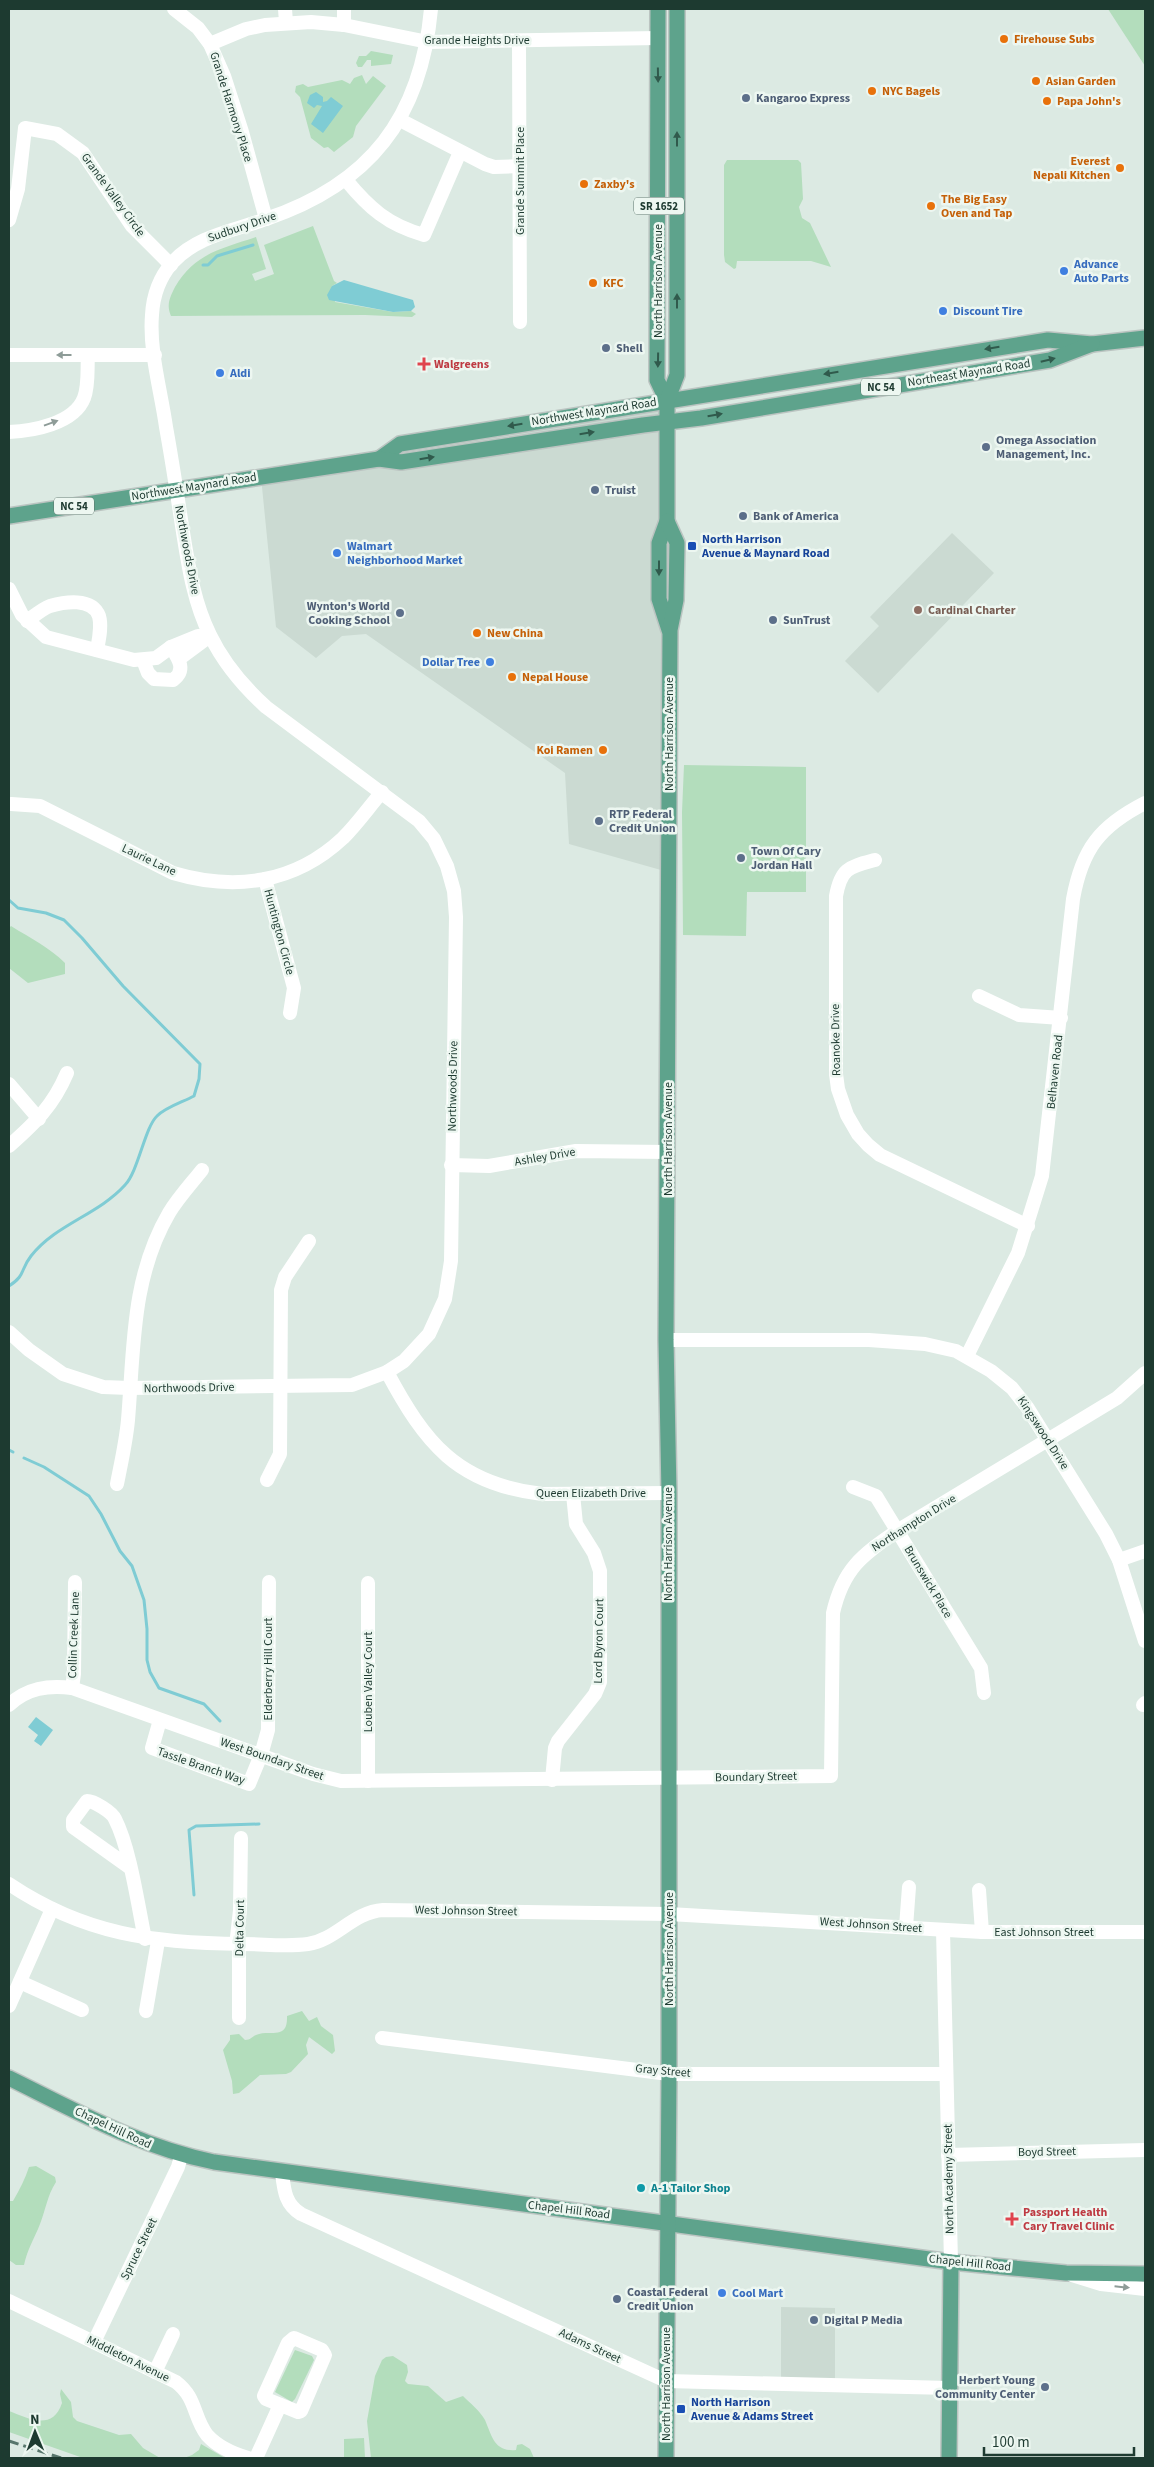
<svg xmlns="http://www.w3.org/2000/svg" width="1154" height="2467" font-family="'Source Sans 3',sans-serif">
	<rect width="100%" height="100%" fill="#dceae3"/>
	<!-- built -->
	<g fill="#cbdad2">
		<polygon points="667,401 670,660 668,872 569,844 565,773 366,634 342,636 316,658 276,627 261,477 379,459"/>
		<polygon points="952,533 994,573 878,693 845,661 879,626 870,617"/>
		<polygon points="781,2307 835,2308 835,2379 781,2378"/>
	</g>
	<!-- green -->
	<g fill="#b3ddbc">
		<polygon points="1108,9 1145,9 1145,66"/>
		<polygon points="371,51 393,55 391,64 371,66 371,60 367,60 362,67 358,67 356,63 359,56 366,56"/>
		<polygon points="362,75 366,84 373,76 386,86 356,126 353,137 334,152 328,147 324,148 311,138 300,97 295,92 296,86 303,84 308,87 342,80 350,84 354,78"/>
		<polygon points="727,160 798,160 801,163 803,199 799,207 802,218 810,223 831,267 811,261 737,261 736,268 734,269 725,262 724,255 724,165"/>
		<path d="M313 226 334 281 337 283 332 286 335 302 393 312 411 311 416 314 412 317 365 315 171 316C166 305 170 297 175 287 195 253 221 249 256 237L266 269 252 274 255 281 274 274 264 245Z"/>
		<polygon points="684,765 806,767 806,892 747,892 746,936 683,935 682,812"/>
		<path d="M11 926C30 938 49 947 65 963V974L28 983 9 968V928Z"/>
		<path d="M302 2011 309 2021 317 2017 321 2026 333 2035 335 2051 332 2054 309 2037 306 2045 308 2054 291 2072 286 2074 260 2075 239 2093 233 2094 232 2081 223 2050 230 2040V2035L239 2034 245 2040C251 2040 251 2037 256 2035 270 2029 288 2041 287 2016Z"/>
		<path d="M36 2166 55 2177 56 2182C47 2196 46 2209 40 2224 35 2237 27 2250 24 2265H16L9 2260V2201H13C20 2189 25 2179 29 2167Z"/>
		<polygon points="295,2350 312,2356 314,2360 295,2399 292,2402 275,2392"/>
		<path d="M393 2356 407 2365 408 2372 405 2381 408 2384 428 2386 446 2402 463 2396C470 2403 480 2411 485 2420 492 2436 494 2452 516 2450L517 2445 522 2444 530 2449 534 2458H371L367 2421 375 2376 382 2360 386 2357Z"/>
		<path d="M61 2389 71 2402 73 2417 77 2421 119 2435 131 2434 143 2448 160 2458H184L192 2455 199 2450 201 2444 225 2458H83L9 2432V2411C29 2419 53 2431 62 2403L60 2394Z"/>
		<polygon points="364,2438 365,2458 344,2458 344,2439"/>
	</g>
	<!-- water -->
	<g fill="#7fccd4">
		<polygon points="316,92 323,97 323,102 327,101 331,97 343,106 323,133 311,124 322,106 317,105 314,108 307,103 310,95"/>
		<polygon points="344,280 413,300 415,307 411,311 393,312 329,300 327,295 332,286"/>
		<polygon points="36,1717 53,1730 41,1746 34,1741 38,1735 28,1727"/>
	</g>
	<g fill="none" stroke-linecap="round" stroke-linejoin="round">
		<!-- stream -->
		<g stroke="#7fccd4" stroke-width="3">
			<polyline points="203,265 208,265 217,256 253,245"/>
			<path d="M9 900 18 908 46 913 64 920 82 938 123 986 200 1064 199 1079 194 1096C183 1102 166 1107 157 1116 145 1127 138 1172 125 1185 98 1215 56 1224 31 1256 20 1270 26 1275 9 1286"/>
			<polyline points="9,1450 13,1452"/>
			<polyline points="24,1458 44,1467 89,1496 101,1514 120,1551 132,1566 144,1600 147,1629 147,1660 150,1672 159,1688 204,1704 220,1721"/>
			<polyline points="194,1895 189,1830 196,1826 259,1824"/>
		</g>
		<defs>
			<g id="major">
				<polyline points="658,9 657,380 667,401"/>
				<polyline points="379,459 400,444 1048,340 1092,344 1145,338"/>
				<polyline points="9,516 379,459 401,462 643,425 701,418 1050,360 1092,344"/>
				<polyline points="669,630 659,599 659,543 667,521 667,401 677,375 677,9"/>
				<path d="M9 2078C76 2111 140 2147 214 2162L951 2262 1066 2273 1145 2274"/>
				<polyline points="666,2458 669,2074 669,1493 666,1340 669,794 670,630 676,600 677,543 667,521"/>
				<polyline points="949,2458 951,2262"/>
			</g>
		</defs>
		<!-- major casing -->
		<use href="#major" stroke="#bbc4c1" stroke-width="18"/>
		<!-- minor -->
		<g stroke="#fff" stroke-width="14">
			<polyline points="174,9 198,28 210,44 224,76 242,132 266,219"/>
			<polyline points="285,9 286,22"/>
			<polyline points="344,9 344,25"/>
			<polyline points="519,41 520,322"/>
			<polyline points="210,44 246,29 265,25 311,22 344,25 428,42 658,38"/>
			<polyline points="400,120 485,164 494,167 520,166"/>
			<path d="M346 180C369 208 388 225 424 235L460 152"/>
			<polyline points="9,220 18,189 25,128 57,134 83,153 132,226 171,265"/>
			<path d="M9 355H88C87 369 89 385 84 398 74 424 32 431 9 432"/>
			<polyline points="88,355 155,355"/>
			<polyline points="9,589 22,615 46,637 134,660 156,658 171,647 198,636 210,636"/>
			<path d="M27 621C34 616 42 609 50 606 64 602 92 597 99 616 102 626 99 639 97 650"/>
			<polyline points="179,659 210,636"/>
			<path d="M143 660 148 673 154 679 173 680C187 670 178 658 171 647"/>
			<path d="M11 804 40 806 173 873C234 891 294 884 343 838 357 824 369 807 382 792"/>
			<path d="M875 860C849 867 841 868 836 896V1074L838 1089 847 1115 858 1134 868 1145 880 1155 1028 1226"/>
			<polyline points="265,879 294,988 290,1013"/>
			<polyline points="979,996 1019,1015 1061,1018"/>
			<polyline points="9,1084 39,1119"/>
			<path d="M9 1146C35 1123 53 1106 67 1073"/>
			<polyline points="451,1165 489,1166 576,1151 668,1152"/>
			<path d="M9 1332 29 1350 63 1374 103 1387 129 1388 352 1385 387 1372 404 1361 429 1334 445 1299 451 1261 456 917 454 891 447 866 434 839 419 821 266 707C244 687 223 662 210 635 193 601 188 563 182 526 177 493 172 460 166 427 161 391 149 351 152 315 153 296 160 277 172 263 196 236 233 231 266 219 370 184 421 118 431 9"/>
			<polyline points="666,1340 869,1340 925,1344 956,1351 991,1371 1012,1388 1027,1407 1106,1534 1119,1560 1145,1641"/>
			<path d="M967 1356 1018 1253 1042 1176 1073 899C1082 849 1100 826 1145 803"/>
			<path d="M387 1372C425 1443 457 1484 542 1494L669 1493"/>
			<polyline points="267,1480 280,1454 281,1290 285,1277 309,1241"/>
			<path d="M117 1484C121 1463 126 1442 128 1420 134 1349 131 1278 169 1213 178 1198 191 1184 202 1170"/>
			<polyline points="853,1487 876,1496 981,1668 984,1693"/>
			<polyline points="1119,1560 1145,1551"/>
			<polyline points="72,1688 74,1674 75,1582"/>
			<path d="M9 1705C27 1688 48 1685 72 1688L313 1774 341 1781 831 1776 833 1613C843 1569 862 1555 897 1531L1117 1398 1145 1373"/>
			<polyline points="1143,1705 1145,1703"/>
			<polyline points="160,1720 152,1748 249,1784 261,1755 268,1730 269,1582"/>
			<polyline points="552,1780 555,1748 558,1741 595,1694 600,1682 600,1571 594,1553 576,1524 573,1494"/>
			<polyline points="368,1781 368,1583"/>
			<path d="M129 1867 73 1827V1820L87 1801C94 1801 112 1812 115 1819 130 1848 138 1906 145 1939"/>
			<path d="M9 1884C85 1935 154 1943 243 1944 264 1944 287 1947 308 1944 336 1940 353 1912 383 1910L669 1914 982 1932H1145"/>
			<polyline points="979,1890 982,1932"/>
			<polyline points="906,1927 909,1887"/>
			<polyline points="943,1930 951,2262"/>
			<polyline points="20,1982 82,2010"/>
			<polyline points="9,2006 52,1909"/>
			<polyline points="146,2011 158,1941"/>
			<polyline points="239,2018 239,1944 237,1937 240,1910 241,1838"/>
			<polyline points="382,2038 669,2074 946,2074"/>
			<polyline points="948,2155 1145,2150"/>
			<path d="M282 2173C284 2190 285 2204 301 2214L666 2381 949 2388"/>
			<polyline points="1072,2275 1101,2284 1145,2289"/>
			<path d="M9 2301 176 2382C197 2398 193 2417 207 2435 217 2446 234 2454 248 2458"/>
			<polygon points="294,2338 322,2350 325,2355 301,2411 298,2412 266,2399 264,2396 288,2343"/>
			<polyline points="94,2342 178,2167 181,2156"/>
			<polyline points="155,2372 173,2334"/>
			<polyline points="256,2458 280,2405"/>
		</g>
		<!-- major -->
		<use href="#major" stroke="#5ea38c" stroke-width="15"/>
		<!-- rail -->
		<polyline stroke="#57766c" stroke-width="3" stroke-dasharray="10 5" stroke-linecap="butt" points="9,2441 61,2458"/>
	</g>
	<!-- one-way arrows -->
	<defs><path id="oneway-solid" d="M-6-.8H1V-3.2L6.5 0L1 3.2V.8H-6Z" transform="scale(1.25)"/></defs>
	<g fill="#305a4c">
		<use href="#oneway-solid" transform="translate(658 75) rotate(89)"/>
		<use href="#oneway-solid" transform="translate(677 139) rotate(-90)"/>
		<use href="#oneway-solid" transform="translate(677 301) rotate(-90)"/>
		<use href="#oneway-solid" transform="translate(992 348) rotate(171)"/>
		<use href="#oneway-solid" transform="translate(658 360) rotate(91)"/>
		<use href="#oneway-solid" transform="translate(1048 360) rotate(-14)"/>
		<use href="#oneway-solid" transform="translate(831 373) rotate(171)"/>
		<use href="#oneway-solid" transform="translate(715 415) rotate(-10)"/>
		<use href="#oneway-solid" transform="translate(515 425) rotate(171)"/>
		<use href="#oneway-solid" transform="translate(587 433) rotate(-9)"/>
		<use href="#oneway-solid" transform="translate(427 458) rotate(-9)"/>
		<use href="#oneway-solid" transform="translate(659 568) rotate(90)"/>
	</g>
	<g fill="#8e9c98">
		<use href="#oneway-solid" transform="translate(64 355) rotate(-180)"/>
		<use href="#oneway-solid" transform="translate(51 423) rotate(-20)"/>
		<use href="#oneway-solid" transform="translate(1122 2287) rotate(6)"/>
	</g>
	<!-- markers -->
	<g fill="#e8710a" stroke="#edf7f1" stroke-width="2">
		<circle cx="1004" cy="39" r="5"/>
		<circle cx="1036" cy="81" r="5"/>
		<circle cx="872" cy="91" r="5"/>
		<circle cx="1047" cy="101" r="5"/>
		<circle cx="1120" cy="168" r="5"/>
		<circle cx="584" cy="184" r="5"/>
		<circle cx="931" cy="206" r="5"/>
		<circle cx="593" cy="283" r="5"/>
		<circle cx="477" cy="633" r="5"/>
		<circle cx="512" cy="677" r="5"/>
		<circle cx="603" cy="750" r="5"/>
	</g>
	<g fill="#5c6f8a" stroke="#edf7f1" stroke-width="2">
		<circle cx="746" cy="98" r="5"/>
		<circle cx="606" cy="348" r="5"/>
		<circle cx="986" cy="447" r="5"/>
		<circle cx="595" cy="490" r="5"/>
		<circle cx="743" cy="516" r="5"/>
		<circle cx="400" cy="613" r="5"/>
		<circle cx="773" cy="620" r="5"/>
		<circle cx="599" cy="821" r="5"/>
		<circle cx="741" cy="858" r="5"/>
		<circle cx="617" cy="2299" r="5"/>
		<circle cx="814" cy="2320" r="5"/>
		<circle cx="1045" cy="2387" r="5"/>
	</g>
	<g fill="#3f7fe0" stroke="#edf7f1" stroke-width="2">
		<circle cx="1064" cy="271" r="5"/>
		<circle cx="943" cy="311" r="5"/>
		<circle cx="220" cy="373" r="5"/>
		<circle cx="337" cy="553" r="5"/>
		<circle cx="490" cy="662" r="5"/>
		<circle cx="722" cy="2293" r="5"/>
	</g>
	<g fill="#e0444e" stroke="#edf7f1" stroke-width="2">
		<path d="M421.5 356.5h5v5h5v5h-5v5h-5v-5h-5v-5h5z"/>
		<path d="M1009.5 2211.5h5v5h5v5h-5v5h-5v-5h-5v-5h5z"/>
	</g>
	<g fill="#1a4fb4" stroke="#edf7f1" stroke-width="2">
		<rect x="687" y="541" width="10" height="10" rx="2.5"/>
		<rect x="676" y="2404" width="10" height="10" rx="2.5"/>
	</g>
	<circle fill="#8d6e63" stroke="#edf7f1" stroke-width="2" cx="918" cy="610" r="5"/>
	<circle fill="#0f9aa8" stroke="#edf7f1" stroke-width="2" cx="641" cy="2188" r="5"/>
	<g text-anchor="middle" dominant-baseline="central" stroke-width="5" stroke-linejoin="round" paint-order="stroke">
		<!-- shield labels -->
		<g fill="#edf7f1" stroke="#5b736a" stroke-width="1">
			<rect x="634" y="197.5" width="50" height="17" rx="4"/>
			<rect x="861" y="378.5" width="40" height="17" rx="4"/>
			<rect x="54" y="497.5" width="40" height="17" rx="4"/>
		</g>
		<g font-size="11" font-weight="bold" fill="#1d3a30">
			<text x="659" y="206">SR 1652</text>
			<text x="881" y="387">NC 54</text>
			<text x="74" y="506">NC 54</text>
		</g>
		<!-- food labels -->
		<g font-size="12" font-weight="bold" fill="#c56008" stroke="#edf7f1" text-anchor="start">
			<text x="1014" y="39">Firehouse Subs</text>
			<text x="1046" y="81">Asian Garden</text>
			<text x="882" y="91">NYC Bagels</text>
			<text x="1057" y="101">Papa John's</text>
			<text x="1110" y="161" text-anchor="end">Everest<tspan x="1110" dy="14">Nepali Kitchen</tspan></text>
			<text x="594" y="184">Zaxby's</text>
			<text x="941" y="199">The Big Easy<tspan x="941" dy="14">Oven and Tap</tspan></text>
			<text x="603" y="283">KFC</text>
			<text x="487" y="633">New China</text>
			<text x="522" y="677">Nepal House</text>
			<text x="593" y="750" text-anchor="end">Koi Ramen</text>
		</g>
		<!-- street labels -->
		<g font-size="12" fill="#1d3a30" stroke="#edf7f1">
			<text x="477" y="40">Grande Heights Drive</text>
			<text transform="translate(231 107) rotate(72)">Grande Harmony Place</text>
			<text transform="translate(520 181) rotate(-90)">Grande Summit Place</text>
			<text transform="translate(113 195) rotate(54)">Grande Valley Circle</text>
			<text transform="translate(242 227) rotate(-19)">Sudbury Drive</text>
			<text transform="translate(658 281) rotate(-90)">North Harrison Avenue</text>
			<text transform="translate(969 373) rotate(-9)">Northeast Maynard Road</text>
			<text transform="translate(594 412) rotate(-9)">Northwest Maynard Road</text>
			<text transform="translate(194 487) rotate(-9)">Northwest Maynard Road</text>
			<text transform="translate(187 550) rotate(79)">Northwoods Drive</text>
			<text transform="translate(669 734) rotate(-90)">North Harrison Avenue</text>
			<text transform="translate(149 860) rotate(25)">Laurie Lane</text>
			<text transform="translate(279 932) rotate(75)">Huntington Circle</text>
			<text transform="translate(836 1040) rotate(-91)">Roanoke Drive</text>
			<text transform="translate(1055 1072) rotate(-84)">Belhaven Road</text>
			<text transform="translate(453 1086) rotate(-89)">Northwoods Drive</text>
			<text transform="translate(668 1139) rotate(-90)">North Harrison Avenue</text>
			<text transform="translate(545 1157) rotate(-10)">Ashley Drive</text>
			<text transform="translate(189 1388) rotate(-1)">Northwoods Drive</text>
			<text transform="translate(1043 1433) rotate(57)">Kingswood Drive</text>
			<text x="591" y="1493">Queen Elizabeth Drive</text>
			<text transform="translate(914 1523) rotate(-32)">Northampton Drive</text>
			<text transform="translate(668 1544) rotate(-90)">North Harrison Avenue</text>
			<text transform="translate(928 1582) rotate(59)">Brunswick Place</text>
			<text transform="translate(74 1635) rotate(-88)">Collin Creek Lane</text>
			<text transform="translate(599 1641) rotate(-89)">Lord Byron Court</text>
			<text transform="translate(268 1669) rotate(-90)">Elderberry Hill Court</text>
			<text transform="translate(368 1682) rotate(-90)">Louben Valley Court</text>
			<text transform="translate(272 1759) rotate(19)">West Boundary Street</text>
			<text transform="translate(201 1766) rotate(19)">Tassle Branch Way</text>
			<text transform="translate(756 1777) rotate(-1)">Boundary Street</text>
			<text transform="translate(466 1911) rotate(1)">West Johnson Street</text>
			<text transform="translate(871 1925) rotate(4)">West Johnson Street</text>
			<text transform="translate(240 1928) rotate(-89)">Delta Court</text>
			<text x="1044" y="1932">East Johnson Street</text>
			<text transform="translate(669 1949) rotate(-90)">North Harrison Avenue</text>
			<text transform="translate(663 2071) rotate(5)">Gray Street</text>
			<text transform="translate(113 2128) rotate(25)">Chapel Hill Road</text>
			<text transform="translate(1047 2152) rotate(-1)">Boyd Street</text>
			<text transform="translate(949 2179) rotate(-91)">North Academy Street</text>
			<text transform="translate(569 2210) rotate(7)">Chapel Hill Road</text>
			<text transform="translate(139 2249) rotate(-64)">Spruce Street</text>
			<text transform="translate(970 2263) rotate(6)">Chapel Hill Road</text>
			<text transform="translate(590 2346) rotate(25)">Adams Street</text>
			<text transform="translate(128 2359) rotate(26)">Middleton Avenue</text>
			<text transform="translate(666 2384) rotate(-90)">North Harrison Avenue</text>
		</g>
		<!-- service labels -->
		<g font-size="12" font-weight="bold" fill="#4e5e75" stroke="#edf7f1" text-anchor="start">
			<text x="756" y="98">Kangaroo Express</text>
			<text x="616" y="348">Shell</text>
			<text x="996" y="440">Omega Association<tspan x="996" dy="14">Management, Inc.</tspan></text>
			<text x="605" y="490">Truist</text>
			<text x="753" y="516">Bank of America</text>
			<text x="390" y="606" text-anchor="end">Wynton's World<tspan x="390" dy="14">Cooking School</tspan></text>
			<text x="783" y="620">SunTrust</text>
			<text x="609" y="814">RTP Federal<tspan x="609" dy="14">Credit Union</tspan></text>
			<text x="751" y="851">Town Of Cary<tspan x="751" dy="14">Jordan Hall</tspan></text>
			<text x="627" y="2292">Coastal Federal<tspan x="627" dy="14">Credit Union</tspan></text>
			<text x="824" y="2320">Digital P Media</text>
			<text x="1035" y="2380" text-anchor="end">Herbert Young<tspan x="1035" dy="14">Community Center</tspan></text>
		</g>
		<!-- shop labels -->
		<g font-size="12" font-weight="bold" fill="#366cbe" stroke="#edf7f1" text-anchor="start">
			<text x="1074" y="264">Advance<tspan x="1074" dy="14">Auto Parts</tspan></text>
			<text x="953" y="311">Discount Tire</text>
			<text x="230" y="373">Aldi</text>
			<text x="347" y="546">Walmart<tspan x="347" dy="14">Neighborhood Market</tspan></text>
			<text x="480" y="662" text-anchor="end">Dollar Tree</text>
			<text x="732" y="2293">Cool Mart</text>
		</g>
		<!-- health labels -->
		<g font-size="12" font-weight="bold" fill="#be3a42" stroke="#edf7f1" text-anchor="start">
			<text x="434" y="364">Walgreens</text>
			<text x="1023" y="2212">Passport Health<tspan x="1023" dy="14">Cary Travel Clinic</tspan></text>
		</g>
		<!-- transit labels -->
		<g font-size="12" font-weight="bold" fill="#164399" stroke="#edf7f1" text-anchor="start">
			<text x="702" y="539">North Harrison<tspan x="702" dy="14">Avenue &amp; Maynard Road</tspan></text>
			<text x="691" y="2402">North Harrison<tspan x="691" dy="14">Avenue &amp; Adams Street</tspan></text>
		</g>
		<!-- education labels -->
		<g font-size="12" font-weight="bold" fill="#785e54" stroke="#edf7f1" text-anchor="start">
			<text x="928" y="610">Cardinal Charter</text>
		</g>
		<!-- culture labels -->
		<g font-size="12" font-weight="bold" fill="#0d838f" stroke="#edf7f1" text-anchor="start">
			<text x="651" y="2188">A-1 Tailor Shop</text>
		</g>
	</g>
	<!-- border -->
	<rect width="1154" height="2467" fill="none" stroke="#1d3a30" stroke-width="20"/>
	<!-- north arrow -->
	<g transform="translate(35 2432) rotate(359)" stroke="#edf7f1" stroke-width="4" paint-order="stroke">
	<path d="M0-4L9 19L0 12L-9 19Z" fill="#1d3a30"/>
	<text y="-8" font-size="14" font-weight="bold" text-anchor="middle" fill="#1d3a30">N</text>
	</g>
	<!-- scale -->
	<path d="M984 2447v8h150v-8" fill="none" stroke="#1d3a30" stroke-width="2.5"/>
	<text x="992" y="2447" font-size="15" fill="#1d3a30" stroke="#edf7f1" stroke-width="4" paint-order="stroke">100 m</text>
</svg>
